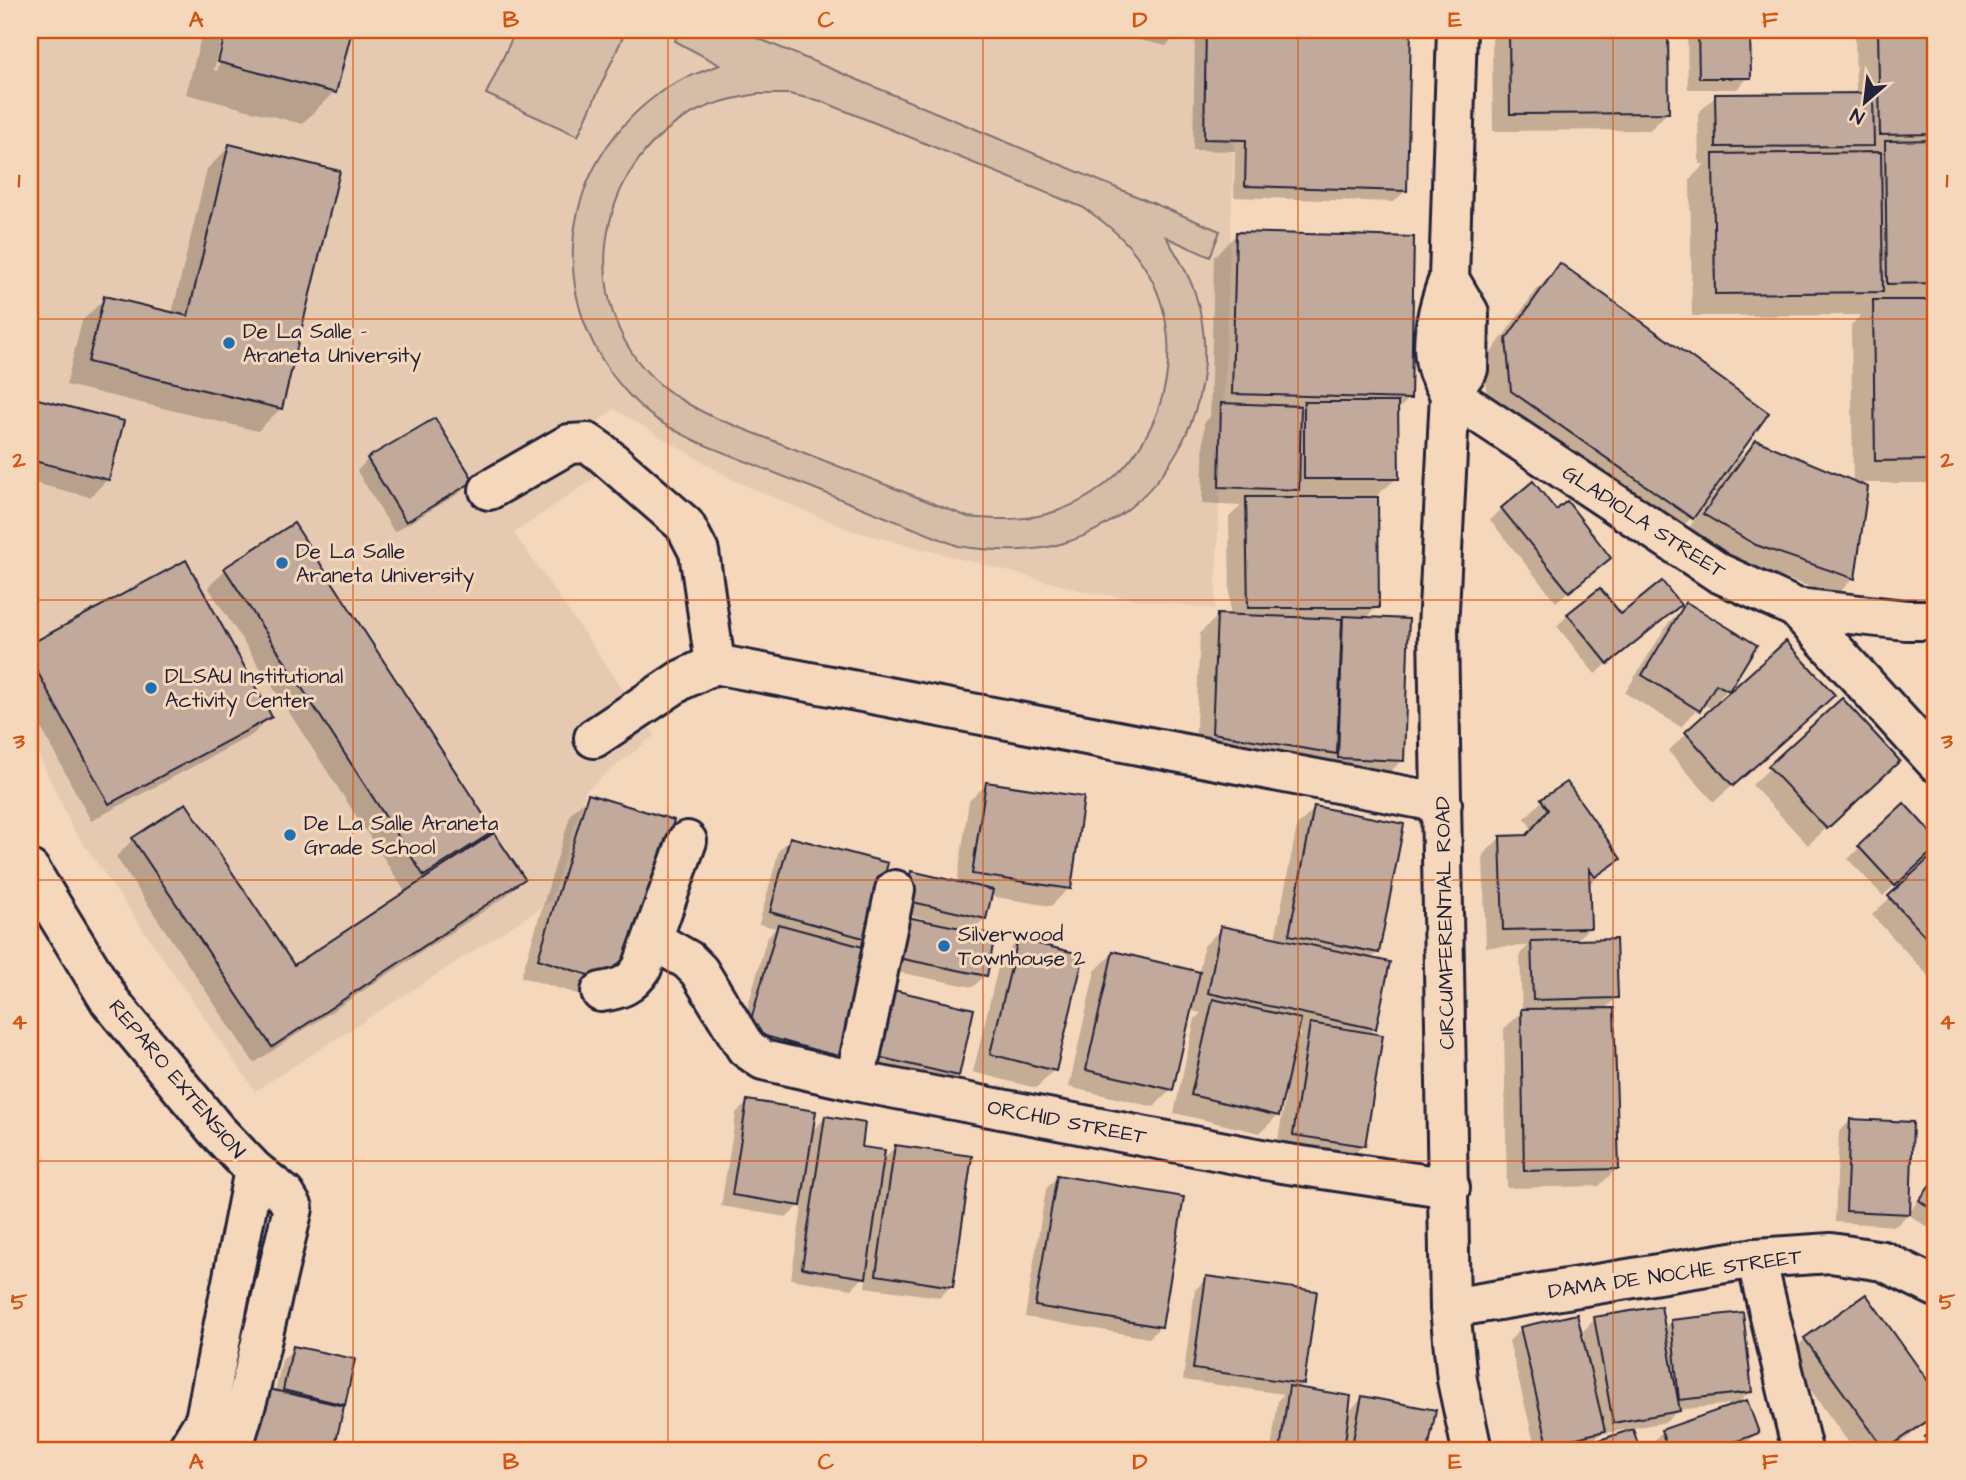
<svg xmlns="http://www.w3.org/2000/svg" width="1966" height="1480" font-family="'Architects Daughter',sans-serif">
	<rect width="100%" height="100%" fill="#f5d7bb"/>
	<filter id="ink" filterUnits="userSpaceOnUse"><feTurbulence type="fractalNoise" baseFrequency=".0143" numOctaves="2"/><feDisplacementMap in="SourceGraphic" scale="14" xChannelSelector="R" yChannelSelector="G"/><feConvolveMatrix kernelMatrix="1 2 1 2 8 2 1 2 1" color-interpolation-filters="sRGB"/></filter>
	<g filter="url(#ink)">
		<!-- built -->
		<polygon fill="#e5cab1" points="30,30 1239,30 1215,609 1091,593 850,530 735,481 614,409 574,440 599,475 514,533 655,735 586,790 551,901 255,1091 72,827 30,736"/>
		<!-- green -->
		<g fill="#d6bda8" stroke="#7c7072" stroke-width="2" fill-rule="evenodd">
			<polygon points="516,30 626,30 578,136 486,94"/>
			<path d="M679 30H738L1220 231 1210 257 1166 237C1177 255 1188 273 1195 293 1230 400 1162 520 1053 546 1021 553 990 551 958 546L700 443C680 433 658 423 641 407 544 317 551 173 658 94 676 80 698 73 720 65L675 41ZM757 94H789L821 101 1084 208C1108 224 1129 242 1144 266 1200 354 1155 478 1057 511 1028 521 998 520 968 517L713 417C684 403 657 387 637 360 577 279 605 157 695 112 715 102 736 98 757 94Z"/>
		</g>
		<!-- shadow -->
		<g fill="#0003" fill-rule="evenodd">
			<polygon points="203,30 224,30 214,70 217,71 228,30 350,30 334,92 302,124 186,94"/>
			<polygon points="1097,30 1182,30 1166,46"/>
			<polygon points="1195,30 1409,30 1406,190 1394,202 1234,197 1235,151 1193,150"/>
			<polygon points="1502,30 1666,30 1668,112 1650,130 1493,131 1492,39"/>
			<polygon points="1687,30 1748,30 1749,77 1737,89 1688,89"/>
			<polygon points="1855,30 1936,30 1936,483 1853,483 1853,578 1836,596 1738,562 1686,532 1738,459 1756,442 1853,483 1851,325 1861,315 1692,316 1690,179 1705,164 1699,164 1698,113 1716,96 1856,95"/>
			<polygon points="230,146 281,408 258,431 66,385 82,321 105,298 172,314 207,169"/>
			<polygon points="1237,234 1409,399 1396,411 1397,478 1376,496 1377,607 1364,620 1402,760 1384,778 1195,750 1200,633 1218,616 1230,616 1229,517 1241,506 1202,504 1204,423 1210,417 1214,257"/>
			<polygon points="1560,266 1766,413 1691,518 1668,541 1489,414 1483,364 1537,289"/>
			<polygon points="30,399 122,422 108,479 90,497 30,482"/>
			<polygon points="368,459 471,481 460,493 394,532 357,471"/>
			<polygon points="1502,509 1556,512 1609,557 1556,602 1490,520"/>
			<polygon points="185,562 270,717 252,735 91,821 30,707 30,646"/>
			<polygon points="226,569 491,832 481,842 523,879 505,897 254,1063 116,857 133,839 294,968 406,893 208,587"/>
			<polygon points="1687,604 1755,646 1727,690 1710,708 1702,703 1681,727 1625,693 1669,622"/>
			<polygon points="1679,605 1595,674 1557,626 1568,615 1621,616"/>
			<polygon points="1786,644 1815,713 1714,802 1668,751"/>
			<polygon points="1841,701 1880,779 1808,845 1752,785"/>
			<polygon points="987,784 1069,888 1051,906 990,896 984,919 971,932 985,975 973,987 882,969 930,920 893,911 900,884 912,873 957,883 969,801"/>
			<polygon points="589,796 604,1002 521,977 571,813"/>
			<polygon points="1542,801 1618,859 1587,886 1589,928 1575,941 1616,998 1604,1010 1617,1168 1599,1186 1507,1188 1504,1029 1522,1011 1520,954 1528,946 1486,947 1483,855 1501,837 1524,837 1532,829 1525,818"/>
			<polygon points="1904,805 1936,840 1936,846 1883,896 1848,859"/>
			<path d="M1315 808 1378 952 1370 959 1375 1028 1368 1035 1363 1145 1345 1163 1276 1152 1285 1098 1282 1097 1278 1115 1260 1133 1174 1113 1195 1019 1201 1013 1189 1010 1171 1089 1154 1107 1069 1087 1095 971 1113 953 1199 973 1204 946 1222 928 1275 939 1297 826ZM1296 1033 1302 1034 1294 1043Z"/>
			<polygon points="791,839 866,938 857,947 842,1057 830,1069 738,1043 767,937 776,928 759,924 779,850"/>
			<polygon points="1936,854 1936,984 1872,915"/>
			<polygon points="1018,941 1054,1070 1036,1088 973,1072 1000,959"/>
			<polygon points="878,1003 958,1075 946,1087 864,1068"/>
			<polygon points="748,1102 811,1132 825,1118 860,1148 882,1160 896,1146 951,1286 940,1297 865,1287 867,1274 852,1289 791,1279 803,1202 787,1217 721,1206 736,1113"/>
			<polygon points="1850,1121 1908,1214 1896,1226 1835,1222 1839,1132"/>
			<polygon points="1057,1177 1161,1326 1149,1338 1025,1317 1046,1189"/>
			<polygon points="1936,1177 1936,1233 1908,1214"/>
			<polygon points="1207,1278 1302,1383 1297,1389 1347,1413 1363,1398 1434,1411 1426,1450 1271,1450 1278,1400 1284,1394 1183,1380 1195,1290"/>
			<polygon points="1866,1297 1936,1395 1936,1416 1891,1450 1854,1450 1787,1357 1805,1339"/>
			<polygon points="1595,1319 1663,1330 1671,1322 1750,1391 1738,1403 1678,1410 1666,1422 1600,1434 1589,1446 1631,1431 1638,1450 1575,1450 1585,1447 1584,1444 1559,1450 1536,1450 1509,1341 1521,1329 1585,1340 1583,1331"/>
			<polygon points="294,1348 343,1404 332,1450 239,1450 275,1392 282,1360"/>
			<polygon points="1936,1428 1936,1450 1914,1450"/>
			<polygon points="1662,1432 1757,1433 1745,1444 1737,1447 1738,1450 1653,1450 1651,1443"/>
		</g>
		<!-- building -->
		<g fill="#c1aa9b" stroke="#22223b" stroke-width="2">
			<polygon points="226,30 352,30 336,93 218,62"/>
			<polygon points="1206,30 1411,30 1407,191 1245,186 1246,140 1204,139"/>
			<polygon points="1509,30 1668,30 1669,113 1510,114"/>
			<polygon points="1698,30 1750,30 1751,78 1699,78"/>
			<polygon points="1878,30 1936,30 1936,134 1880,135"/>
			<polygon points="1873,93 1874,146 1716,147 1715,94"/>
			<polygon points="1936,140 1936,283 1887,284 1885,141"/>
			<polygon points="229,144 340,171 282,409 88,362 104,296 188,316"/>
			<polygon points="1881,152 1883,292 1715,294 1713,154"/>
			<polygon points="1236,232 1414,237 1411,399 1232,394"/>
			<polygon points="1560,263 1769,413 1693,519 1511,391 1506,339"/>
			<polygon points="1873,300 1936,300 1936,460 1875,461"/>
			<polygon points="30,397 124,421 109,480 30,460"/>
			<polygon points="1304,402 1398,402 1399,479 1304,479"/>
			<polygon points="1221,403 1301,406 1299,490 1219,487"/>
			<polygon points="435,418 474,481 406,522 367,458"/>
			<polygon points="1756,440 1868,487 1855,579 1756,545 1703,514"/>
			<polygon points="1533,481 1556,510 1567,501 1611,558 1569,592 1501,508"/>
			<polygon points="1246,497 1378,497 1379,608 1248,608"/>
			<polygon points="294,523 494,831 424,876 224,568"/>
			<polygon points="186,560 272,717 109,804 30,658 30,644"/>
			<polygon points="1662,581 1681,605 1608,664 1567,614 1600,588 1621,614"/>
			<polygon points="1686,602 1757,645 1729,691 1716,684 1700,711 1642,675"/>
			<polygon points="1217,614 1342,619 1337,754 1212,733"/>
			<polygon points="1343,616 1409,619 1404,761 1338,758"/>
			<polygon points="1786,641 1835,695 1733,786 1685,732"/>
			<polygon points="1842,698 1900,761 1827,829 1768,766"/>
			<polygon points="986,782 1084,797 1071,889 972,874"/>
			<polygon points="1567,782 1621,859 1595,877 1589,869 1591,928 1503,930 1500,836 1527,835 1548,810 1541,799"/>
			<polygon points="588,794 674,820 623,986 538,959"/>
			<polygon points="186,803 294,965 494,833 525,879 272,1047 132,838"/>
			<polygon points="1904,803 1936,838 1936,848 1895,886 1858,846"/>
			<polygon points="1314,806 1404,824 1379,953 1289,935"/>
			<polygon points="790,837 888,863 867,939 770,912"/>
			<polygon points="1936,852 1936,948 1888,896"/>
			<polygon points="911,871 993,890 986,919 904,900"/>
			<polygon points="902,916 995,935 987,976 893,957"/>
			<polygon points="778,924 874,950 843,1058 748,1031"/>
			<polygon points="1221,926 1390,962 1376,1029 1208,993"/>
			<polygon points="1018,939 1084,955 1056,1071 990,1054"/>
			<polygon points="1616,939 1618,998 1533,1000 1531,941"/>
			<polygon points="1113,951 1200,972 1173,1090 1086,1070"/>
			<polygon points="889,989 974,1009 959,1076 874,1056"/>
			<polygon points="1213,999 1301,1019 1279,1116 1191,1095"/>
			<polygon points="1614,1008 1619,1169 1524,1171 1521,1009"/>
			<polygon points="1310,1023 1383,1035 1365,1146 1293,1135"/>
			<polygon points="747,1100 816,1111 801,1206 732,1195"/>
			<polygon points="825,1116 865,1123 862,1147 885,1150 866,1278 802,1268"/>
			<polygon points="1850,1119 1913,1122 1910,1214 1846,1211"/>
			<polygon points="895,1145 972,1156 953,1287 876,1275"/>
			<polygon points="1057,1175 1184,1197 1162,1327 1035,1306"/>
			<polygon points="1936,1178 1936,1213 1919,1200"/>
			<polygon points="1206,1276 1317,1291 1304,1384 1193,1369"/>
			<polygon points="1866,1294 1936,1392 1936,1415 1885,1450 1804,1338"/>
			<polygon points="1661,1306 1680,1411 1613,1423 1594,1317"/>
			<polygon points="1743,1312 1752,1392 1679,1400 1671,1320"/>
			<polygon points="1577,1314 1605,1431 1548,1445 1520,1327"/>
			<polygon points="293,1346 355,1359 345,1405 283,1390"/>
			<polygon points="1289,1386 1351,1396 1344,1450 1280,1450"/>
			<polygon points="260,1387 344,1406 334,1450 242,1450"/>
			<polygon points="1362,1396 1436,1410 1428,1450 1351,1450"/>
			<polygon points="1747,1400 1759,1433 1737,1441 1740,1450 1668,1450 1661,1430"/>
			<polygon points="1936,1426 1936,1449 1925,1437"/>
			<polygon points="1633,1429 1640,1450 1569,1450"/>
		</g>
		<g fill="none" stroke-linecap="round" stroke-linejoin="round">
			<defs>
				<g id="minor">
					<path d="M1457 30 1449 279C1439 304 1429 341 1437 368 1439 377 1446 386 1450 394L1719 573 1796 608 1906 620H1936"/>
					<polyline points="1449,279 1469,313 1468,369 1450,394 1438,629 1450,1308 1457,1380 1472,1450"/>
					<polyline points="489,490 569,444 588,443 601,452 685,525 699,552 715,664"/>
					<polyline points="1796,608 1936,762"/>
					<polyline points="594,738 681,680 715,664 1442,803"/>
					<polyline points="30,870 110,1001 216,1130 254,1170 285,1195 293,1208 248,1397 232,1450"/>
					<polyline points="653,940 688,960 699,971 746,1048 763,1060 855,1081 1282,1163 1450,1188"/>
					<path d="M601 992C621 989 631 985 642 968L687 841"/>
					<polyline points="855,1081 895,890"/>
					<polyline points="1756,1258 1802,1450"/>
					<polyline points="1450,1308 1756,1258 1831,1253 1883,1261 1936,1287"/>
					<polyline points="187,1450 205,1420 254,1170"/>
				</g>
			</defs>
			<!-- minor casing -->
			<use href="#minor" stroke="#22223b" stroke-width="44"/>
			<!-- minor -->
			<use href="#minor" stroke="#f5d7bb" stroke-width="38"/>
		</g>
	</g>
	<!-- grid -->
	<path fill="none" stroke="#d45411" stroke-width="2" stroke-opacity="0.55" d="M353 30V1450M668 30V1450M983 30V1450M1298 30V1450M1613 30V1450M30 319H1936M30 600H1936M30 880H1936M30 1161H1936"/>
	<!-- markers -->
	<g fill="#1f6fb2" stroke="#f5d7bb" stroke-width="2.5">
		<circle cx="229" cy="343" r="7"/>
		<circle cx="282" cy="563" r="7"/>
		<circle cx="151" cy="688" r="7"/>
		<circle cx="290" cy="835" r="7"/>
		<circle cx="944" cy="946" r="7"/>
	</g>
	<g text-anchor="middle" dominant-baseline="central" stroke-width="6" stroke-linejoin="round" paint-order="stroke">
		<!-- poi labels -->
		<g font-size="21" fill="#22223b" stroke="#f5d7bb" text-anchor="start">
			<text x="243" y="331">De La Salle -<tspan x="243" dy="24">Araneta University</tspan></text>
			<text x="296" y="551">De La Salle<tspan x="296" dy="24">Araneta University</tspan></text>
			<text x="165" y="676">DLSAU Institutional<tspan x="165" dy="24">Activity Center</tspan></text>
			<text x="304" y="823">De La Salle Araneta<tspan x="304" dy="24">Grade School</tspan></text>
			<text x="958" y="934">Silverwood<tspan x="958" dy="24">Townhouse 2</tspan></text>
		</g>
		<!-- street labels -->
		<g font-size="21" fill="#22223b" stroke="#f5d7bb">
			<text transform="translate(1644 522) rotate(33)">GLADIOLA STREET</text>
			<text transform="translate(1445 923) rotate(-91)">CIRCUMFERENTIAL ROAD</text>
			<text transform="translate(177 1079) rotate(50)">REPARO EXTENSION</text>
			<text transform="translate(1067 1122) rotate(11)">ORCHID STREET</text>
			<text transform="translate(1675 1274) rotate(-8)">DAMA DE NOCHE STREET</text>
		</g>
	</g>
	<!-- margin -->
	<rect width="1966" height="1480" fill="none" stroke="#f5d7bb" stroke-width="77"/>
	<!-- north arrow -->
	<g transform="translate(1865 102) rotate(208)" stroke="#f5d7bb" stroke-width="5" paint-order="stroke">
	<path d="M0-5L12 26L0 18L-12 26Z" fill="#22223b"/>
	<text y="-10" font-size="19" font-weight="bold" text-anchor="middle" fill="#22223b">N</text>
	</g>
	<rect x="38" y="38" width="1889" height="1404" fill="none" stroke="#d45411" stroke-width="2.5"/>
	<g font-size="23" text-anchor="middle" font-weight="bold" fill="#d45411">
		<text x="196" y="27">A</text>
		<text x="511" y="27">B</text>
		<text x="826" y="27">C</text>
		<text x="1140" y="27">D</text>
		<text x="1455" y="27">E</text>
		<text x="1770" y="27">F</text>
		<text x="19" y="187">1</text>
		<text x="1947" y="187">1</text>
		<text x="19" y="467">2</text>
		<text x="1947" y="467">2</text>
		<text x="19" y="748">3</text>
		<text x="1947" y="748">3</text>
		<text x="19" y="1029">4</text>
		<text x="1947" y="1029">4</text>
		<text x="19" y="1309">5</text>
		<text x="1947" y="1309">5</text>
		<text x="196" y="1469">A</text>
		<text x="511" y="1469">B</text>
		<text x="826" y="1469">C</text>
		<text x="1140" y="1469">D</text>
		<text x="1455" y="1469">E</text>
		<text x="1770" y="1469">F</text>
	</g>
</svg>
